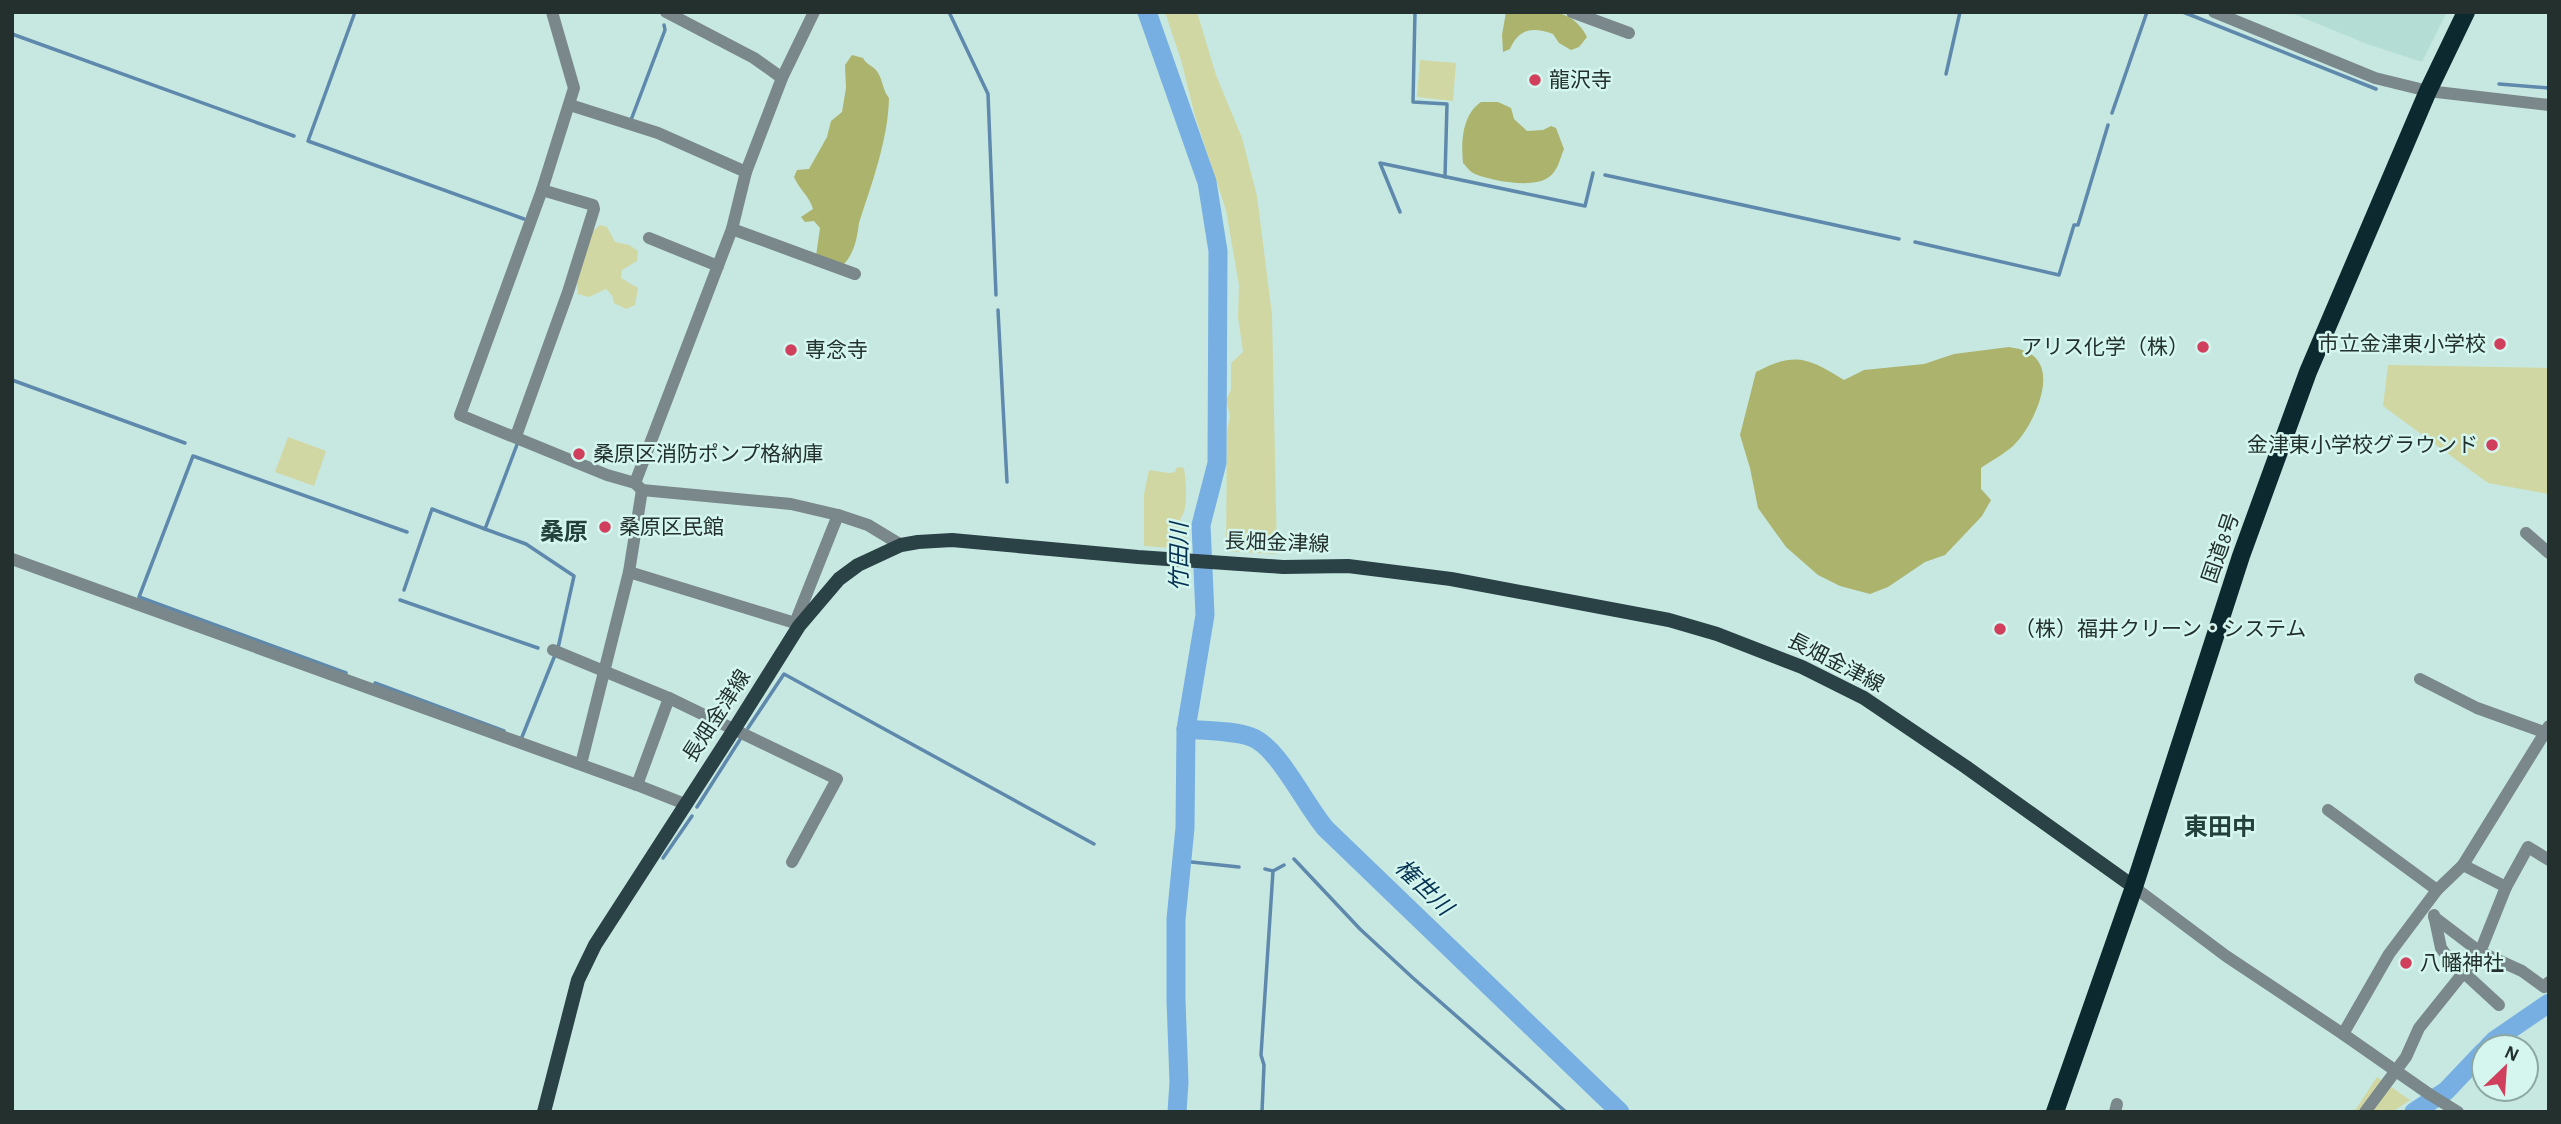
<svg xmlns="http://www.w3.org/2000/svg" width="2561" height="1124" font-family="'Alegreya Sans','Noto Sans JP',sans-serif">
	<rect width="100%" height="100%" fill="#c7e8e1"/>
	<!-- built -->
	<polygon fill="#b4ded5" points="2289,12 2447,12 2422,62 2367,44"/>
	<!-- green -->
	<g fill="#d1d7a2">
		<polygon points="1165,12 1197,12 1216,75 1242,138 1257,196 1272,315 1277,554 1226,551 1227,431 1230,416 1226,400 1231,390 1231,363 1243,352 1238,317 1239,285 1226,210 1195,116 1181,60"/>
		<polygon points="1420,60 1456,63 1453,101 1417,97"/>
		<polygon points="600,225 607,227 615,242 629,245 638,251 637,261 622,270 621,278 638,288 635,305 626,309 614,303 612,295 606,289 589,297 578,294 576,276 593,231"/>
		<polygon points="2388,365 2549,368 2549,494 2488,483 2383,406"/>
		<polygon points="288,437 326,451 314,486 275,472"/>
		<path d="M1177 467 1184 468C1186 482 1189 509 1180 519L1188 527 1184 549 1144 546V494L1149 470 1169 473 1175 472Z"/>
		<polygon points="2377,1077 2410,1100 2392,1112 2354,1112"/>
	</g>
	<!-- forest -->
	<g fill="#acb36c">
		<path d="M1506 12C1539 12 1570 3 1587 37L1579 47 1571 50 1559 43 1553 34C1533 27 1519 28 1510 49L1503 52 1502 35Z"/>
		<path d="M852 55 863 58C866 64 871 65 876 70 883 78 882 90 889 98 888 140 872 183 859 223 857 239 854 254 843 265L816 256 820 228 814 221 805 222 801 217 813 209C810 197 799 189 794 177L797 170 809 169 827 137 831 121 842 112 846 88 845 65Z"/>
		<path d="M1481 102H1498L1511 108 1514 119 1527 131 1543 130 1551 126 1556 128 1564 149C1560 158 1558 171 1549 177 1534 189 1492 181 1475 174 1470 172 1467 167 1463 163 1461 142 1462 115 1481 102Z"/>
		<path d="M2009 347C2020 349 2031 351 2038 361 2054 383 2030 430 2013 446 2004 454 1991 461 1981 468V489L1991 500 1982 516 1945 555 1925 562 1888 587 1870 594 1840 586 1818 575 1786 547 1758 508 1750 468 1740 435 1756 372C1795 351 1809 358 1844 380L1864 370 1924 364 1954 354Z"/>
	</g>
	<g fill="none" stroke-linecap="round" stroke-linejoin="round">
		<!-- stream -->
		<g stroke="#5e89ac" stroke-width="3.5">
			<polyline points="355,12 308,141 524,219"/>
			<polyline points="949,12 988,94 996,295"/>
			<polyline points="1415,12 1413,102 1447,104 1445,177"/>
			<polyline points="2183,12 2376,89"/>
			<polyline points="12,34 294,136"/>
			<polyline points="1946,74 1960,12"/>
			<polyline points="2499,84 2549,88"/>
			<polyline points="2112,113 2147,12"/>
			<polyline points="631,120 665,30 664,25"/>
			<polyline points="1605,175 1899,239"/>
			<polyline points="1400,212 1380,163 1585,206 1593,173"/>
			<polyline points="1915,242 2059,275 2074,225 2078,225 2108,125"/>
			<polyline points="998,310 1007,482"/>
			<polyline points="12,380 185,443"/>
			<polyline points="518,442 485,529 526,544 574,576 558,648"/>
			<polyline points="404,590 432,509 485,529"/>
			<polyline points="400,600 538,648"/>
			<polyline points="346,673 139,597 193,456 407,532"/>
			<polyline points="375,683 504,731"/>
			<polyline points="748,728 784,674 1094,844"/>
			<polyline points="522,737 555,655"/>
			<polyline points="697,807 741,738"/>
			<polyline points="663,858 692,816"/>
			<polyline points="1294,859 1360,929 1413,978 1566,1112"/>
			<polyline points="1182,861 1239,867"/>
			<polyline points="1265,869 1273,871"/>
			<polyline points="1262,1112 1264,1065 1261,1055 1273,871 1284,865"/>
		</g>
		<!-- river -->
		<g stroke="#77afe2" stroke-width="19">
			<polyline points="1147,12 1207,182 1218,251 1217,463 1201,525 1205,615 1186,729 1185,828 1176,919 1176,1000 1179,1082 1177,1112"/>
			<path d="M1186 729C1206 731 1232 730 1251 737 1278 746 1305 805 1326 829L1620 1112"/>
			<polyline points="2488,1047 2495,1040 2549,1003"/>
			<polyline points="2414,1112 2446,1091 2484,1051"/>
		</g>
		<!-- minor -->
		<g stroke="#7a888b" stroke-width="12">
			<polyline points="552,12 574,88 542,190 460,415 607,475 635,483 642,490 791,504 838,515 868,525 901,545"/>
			<polyline points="666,12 754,58 782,78"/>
			<polyline points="1572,12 1629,33"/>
			<polyline points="2214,12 2375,78 2428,91 2549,105"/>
			<polyline points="570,105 658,133 746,172"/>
			<polyline points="732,229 855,274"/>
			<polyline points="649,238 718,266"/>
			<polyline points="516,436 568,292 594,209 593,205 542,190"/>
			<polyline points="635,483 732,229 746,172 782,78 814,12"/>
			<polyline points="2526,533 2549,553"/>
			<polyline points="12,559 637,785 685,804"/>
			<polyline points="629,572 795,623"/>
			<polyline points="799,626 795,623 838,515"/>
			<polyline points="553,650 669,698 837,779 792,862"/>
			<polyline points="2420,679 2477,708 2544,732"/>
			<polyline points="581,764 629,572 642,490"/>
			<polyline points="637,785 669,698"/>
			<polyline points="2328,810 2437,890"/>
			<polyline points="2463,865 2506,887"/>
			<polyline points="2134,887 2226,956 2343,1034 2389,954 2437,890 2463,865 2549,726"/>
			<polyline points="2434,915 2441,948 2449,959 2499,1005"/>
			<polyline points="2434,917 2480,952 2522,971 2544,987 2549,982"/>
			<polyline points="2429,1094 2458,1112"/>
			<polyline points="2115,1112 2117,1104"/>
			<polyline points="2365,1112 2406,1057 2419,1028 2480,952 2506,887 2528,847 2549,860"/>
		</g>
		<!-- major -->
		<polyline stroke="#2a4146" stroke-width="14" points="544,1112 578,980 595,945 735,728 799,626 839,579 858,565 901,545 918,542 952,540 1138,557 1283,567 1348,566 1451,579 1669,620 1717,634 1802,667 1864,698 1966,767 2134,887"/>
		<!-- highway -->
		<polyline stroke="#0c292f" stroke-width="18" points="2055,1112 2134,887 2241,556 2308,372 2428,91 2466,12"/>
		<!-- minor-bridge -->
		<polyline stroke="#7a888b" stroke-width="12" points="2343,1034 2429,1094"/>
	</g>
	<!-- markers -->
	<g fill="#d03f5b" stroke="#d4f6ee" stroke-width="2.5">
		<circle cx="1535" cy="80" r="7"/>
		<circle cx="2500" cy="344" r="7"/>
		<circle cx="2203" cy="347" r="7"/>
		<circle cx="791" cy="350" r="7"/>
		<circle cx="2492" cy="445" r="7"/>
		<circle cx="579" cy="454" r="7"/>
		<circle cx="605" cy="527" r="7"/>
		<circle cx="2000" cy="629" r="7"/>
		<circle cx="2406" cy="963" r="7"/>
	</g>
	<g text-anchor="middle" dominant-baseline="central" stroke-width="5" stroke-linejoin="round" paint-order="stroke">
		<!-- poi labels -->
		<g font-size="21" fill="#23302d" stroke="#d4f6ee" text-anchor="start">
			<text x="1549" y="80">龍沢寺</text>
			<text x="2486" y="344" text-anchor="end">市立金津東小学校</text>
			<text x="2189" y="347" text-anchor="end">アリス化学（株）</text>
			<text x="805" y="350">専念寺</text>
			<text x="2478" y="445" text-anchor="end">金津東小学校グラウンド</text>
			<text x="593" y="454">桑原区消防ポンプ格納庫</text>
			<text x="619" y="527">桑原区民館</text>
			<text x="2014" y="629">（株）福井クリーン・システム</text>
			<text x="2420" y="963">八幡神社</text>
		</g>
		<!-- street labels -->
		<g font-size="21" fill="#23302d" stroke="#d4f6ee">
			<text transform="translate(1277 543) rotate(2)">長畑金津線</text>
			<text transform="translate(2221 548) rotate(-71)">国道8号</text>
			<text transform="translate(1836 663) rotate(27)">長畑金津線</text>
			<text transform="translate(717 716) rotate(-57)">長畑金津線</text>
		</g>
		<!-- water labels -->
		<g font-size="23" font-style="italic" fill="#053152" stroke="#d4f6ee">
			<text transform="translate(1180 557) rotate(-90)">竹田川</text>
			<text transform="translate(1423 888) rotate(44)">権世川</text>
		</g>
		<!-- quarter labels -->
		<g font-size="24" font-weight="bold" fill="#24403b" stroke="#d4f6ee">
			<text x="564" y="533">桑原</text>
			<text x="2220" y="828">東田中</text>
		</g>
	</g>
	<!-- border -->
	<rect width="2561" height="1124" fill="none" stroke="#23302d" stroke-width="28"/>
	<!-- north arrow -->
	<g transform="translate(2505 1068) rotate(25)"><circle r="33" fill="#d4f6ee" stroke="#8da7a1" stroke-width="2"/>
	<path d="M0-5L12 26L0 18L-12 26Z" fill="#d03f5b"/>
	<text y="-10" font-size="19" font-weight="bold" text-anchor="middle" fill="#23302d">N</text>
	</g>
</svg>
